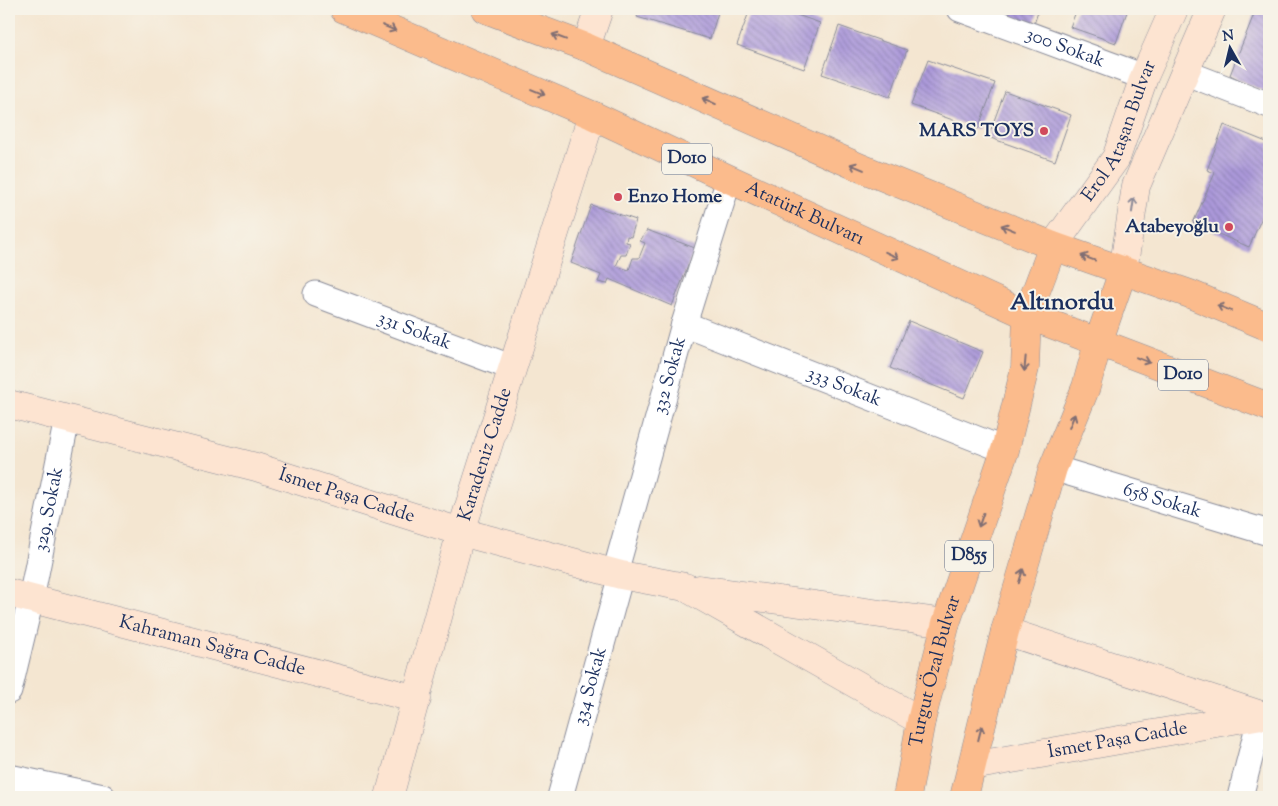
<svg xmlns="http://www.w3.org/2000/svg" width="1278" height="806" font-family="'Sorts Mill Goudy',serif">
	<defs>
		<pattern id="building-back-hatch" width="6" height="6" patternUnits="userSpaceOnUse" patternTransform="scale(1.25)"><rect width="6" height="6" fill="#ac99da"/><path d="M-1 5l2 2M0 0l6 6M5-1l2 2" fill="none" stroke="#8b7db4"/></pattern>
	</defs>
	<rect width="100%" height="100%" fill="#f7f3e8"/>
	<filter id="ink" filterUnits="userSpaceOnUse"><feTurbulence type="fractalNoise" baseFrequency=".02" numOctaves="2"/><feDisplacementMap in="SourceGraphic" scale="10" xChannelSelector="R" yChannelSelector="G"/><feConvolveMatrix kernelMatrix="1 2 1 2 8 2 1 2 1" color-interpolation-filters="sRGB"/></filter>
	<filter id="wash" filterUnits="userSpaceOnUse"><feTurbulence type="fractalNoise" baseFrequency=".0096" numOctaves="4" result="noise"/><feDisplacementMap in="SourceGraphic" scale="20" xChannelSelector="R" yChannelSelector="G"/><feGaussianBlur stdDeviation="1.12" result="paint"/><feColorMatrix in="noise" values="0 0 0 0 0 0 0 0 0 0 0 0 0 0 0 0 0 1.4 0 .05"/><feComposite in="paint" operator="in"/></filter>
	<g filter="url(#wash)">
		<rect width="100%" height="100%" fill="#f4e6d1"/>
		<g id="blocks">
			<!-- building -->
			<g fill="url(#building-back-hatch)">
				<polygon points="640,9 719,9 710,39 637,17"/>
				<polygon points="750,9 780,9 820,23 804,69 737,45"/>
				<polygon points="991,9 1039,9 1034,24"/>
				<polygon points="1077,9 1128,9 1116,43 1070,27"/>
				<polygon points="1256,9 1269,9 1269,94 1230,75"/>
				<polygon points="839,26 907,50 890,97 822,74"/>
				<polygon points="928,60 995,83 978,129 911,105"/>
				<polygon points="1005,91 1071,115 1055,161 988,137"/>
				<polygon points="1224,125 1269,143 1269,201 1249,247 1193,223 1215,173 1207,170"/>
				<polygon points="591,205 636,220 631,237 627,236 626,242 630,243 626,255 621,255 616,266 629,270 633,258 639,258 645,243 640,241 647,230 695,248 672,306 609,279 607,284 598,282 601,275 571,263"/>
				<polygon points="909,321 983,352 964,398 890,368"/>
			</g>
		</g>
	</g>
	<g filter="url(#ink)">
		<use href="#blocks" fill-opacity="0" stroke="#888a98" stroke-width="1"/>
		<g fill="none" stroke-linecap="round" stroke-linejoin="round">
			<defs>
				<g id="street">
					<path id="s1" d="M960 9 1144 77"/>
					<polyline points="1184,72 1269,105"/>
					<path id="s2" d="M316 294 513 368"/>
					<path id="s3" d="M684 324 1005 450"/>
					<path id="s4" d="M1053 468 1269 533"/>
					<path id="s5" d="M615 573 684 324 729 179"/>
					<path id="s6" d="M9 691 31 599 67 419"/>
					<polyline points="9,777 103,797"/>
					<path id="s7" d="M560 797 621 575"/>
					<polyline points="1240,797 1261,715"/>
				</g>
				<g id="secondary">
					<polyline points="586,47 599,9"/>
					<path id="s8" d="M1053 246 1116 158 1144 77 1174 9"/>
					<polyline points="1123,271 1136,186 1212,9"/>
					<path id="s9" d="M9 404 256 467 461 532 621 575 685 587 921 721"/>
					<polyline points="699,589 946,623"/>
					<path id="s10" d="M9 593 417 699"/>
					<polyline points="1005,631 1258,714"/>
					<path id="s11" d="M972 766 1261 715 1269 717"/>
					<path id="s12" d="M389 797 461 532 592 115"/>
				</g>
				<g id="highway">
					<path id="s13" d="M344 9 592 115 729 179 1027 315 1269 407"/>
					<polyline points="485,9 586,47 861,168 1053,246 1190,294 1269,327"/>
					<path id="s14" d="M907 797 921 721 946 623 1005 450 1025 368 1027 315 1053 246"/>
					<polyline points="964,797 1005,631 1053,468 1086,387 1098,343 1123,271"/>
				</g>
			</defs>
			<!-- street casing -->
			<use href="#street" stroke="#888a98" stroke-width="27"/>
			<!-- secondary casing -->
			<use href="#secondary" stroke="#888a98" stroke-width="29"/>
			<!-- highway casing -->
			<use href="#highway" stroke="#888a98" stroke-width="29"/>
			<!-- street -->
			<use href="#street" stroke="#fff" stroke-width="25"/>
			<!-- secondary -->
			<use href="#secondary" stroke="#fde4d1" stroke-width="28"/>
			<!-- highway -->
			<use href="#highway" stroke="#fbbb8c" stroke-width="28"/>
		</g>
		<!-- one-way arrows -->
		<defs><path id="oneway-shaft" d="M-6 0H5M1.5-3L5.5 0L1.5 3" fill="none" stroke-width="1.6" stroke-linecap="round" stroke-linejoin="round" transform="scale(1.25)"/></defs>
		<g stroke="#806e73">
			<use href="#oneway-shaft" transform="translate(389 28) rotate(23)"/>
			<use href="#oneway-shaft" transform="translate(559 37) rotate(-159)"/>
			<use href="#oneway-shaft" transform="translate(538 92) rotate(23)"/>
			<use href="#oneway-shaft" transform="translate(709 101) rotate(-156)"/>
			<use href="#oneway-shaft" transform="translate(857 167) rotate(-157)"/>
			<use href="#oneway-shaft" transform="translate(1008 228) rotate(-158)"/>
			<use href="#oneway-shaft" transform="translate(892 255) rotate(25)"/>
			<use href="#oneway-shaft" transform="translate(1088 258) rotate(-160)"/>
			<use href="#oneway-shaft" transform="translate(1224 308) rotate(-158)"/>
			<use href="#oneway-shaft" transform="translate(1143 360) rotate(21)"/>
			<use href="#oneway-shaft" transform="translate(1025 364) rotate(95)"/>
			<use href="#oneway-shaft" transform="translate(1072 421) rotate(-68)"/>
			<use href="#oneway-shaft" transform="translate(981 520) rotate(109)"/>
			<use href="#oneway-shaft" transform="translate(1021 576) rotate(-73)"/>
			<use href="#oneway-shaft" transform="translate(980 733) rotate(-76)"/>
		</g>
		<use stroke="#8c8a98" href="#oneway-shaft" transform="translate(1133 205) rotate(-82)"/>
	</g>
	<!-- markers -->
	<g fill="#d1495b" stroke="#f7f3e8" stroke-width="2">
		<circle cx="1044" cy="131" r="5"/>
		<circle cx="618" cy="197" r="5"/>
		<circle cx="1229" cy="227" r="5"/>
	</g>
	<g text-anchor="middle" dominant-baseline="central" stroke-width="4" stroke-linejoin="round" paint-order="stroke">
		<!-- shield labels -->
		<g fill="#f7f3e8" stroke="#5d6a87" stroke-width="1">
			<rect x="662" y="143.5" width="50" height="31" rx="4"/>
			<rect x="1158" y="359.5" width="50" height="31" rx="4"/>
			<rect x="945" y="540.5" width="48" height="31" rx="4"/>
		</g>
		<g font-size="18" font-weight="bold" fill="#1b2f5e">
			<text x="687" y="159">D010</text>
			<text x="1183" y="375">D010</text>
			<text x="969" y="556">D855</text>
		</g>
		<!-- street labels -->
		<g font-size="19" fill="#1b2f5e" stroke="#f7f3e8">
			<text stroke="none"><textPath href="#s1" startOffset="112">300 Sokak</textPath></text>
			<text stroke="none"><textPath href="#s8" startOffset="134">Erol Ataşan Bulvar</textPath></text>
			<text stroke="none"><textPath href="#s13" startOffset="504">Atatürk Bulvarı</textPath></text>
			<text stroke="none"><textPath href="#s2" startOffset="105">331 Sokak</textPath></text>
			<text stroke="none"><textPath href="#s5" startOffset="205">332 Sokak</textPath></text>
			<text stroke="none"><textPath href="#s3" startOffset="172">333 Sokak</textPath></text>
			<text stroke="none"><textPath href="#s12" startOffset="356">Karadeniz Cadde</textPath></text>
			<text stroke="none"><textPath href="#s9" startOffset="350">İsmet Paşa Cadde</textPath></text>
			<text stroke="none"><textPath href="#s4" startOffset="114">658 Sokak</textPath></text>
			<text stroke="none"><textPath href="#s6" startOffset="186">329. Sokak</textPath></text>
			<text stroke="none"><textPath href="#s10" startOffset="210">Kahraman Sağra Cadde</textPath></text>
			<text stroke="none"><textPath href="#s14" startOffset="129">Turgut Özal Bulvar</textPath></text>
			<text stroke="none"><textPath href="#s7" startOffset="115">334 Sokak</textPath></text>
			<text stroke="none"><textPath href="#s11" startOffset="148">İsmet Paşa Cadde</textPath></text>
		</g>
		<!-- poi labels -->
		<g font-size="19" font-weight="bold" fill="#1b2f5e" stroke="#f7f3e8" text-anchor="end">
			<text x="1034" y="131">MARS TOYS</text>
			<text x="628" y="197" text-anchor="start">Enzo Home</text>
			<text x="1219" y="227">Atabeyoğlu</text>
		</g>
		<!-- district labels -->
		<g font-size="24" font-weight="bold" fill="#1b2f5e" stroke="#f7f3e8">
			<text x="1062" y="303">Altınordu</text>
		</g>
	</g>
	<!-- margin -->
	<rect width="1278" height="806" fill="none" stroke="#f7f3e8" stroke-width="30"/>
	<!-- north arrow -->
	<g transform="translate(1230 48) rotate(352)" stroke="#f7f3e8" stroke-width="4" paint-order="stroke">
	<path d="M0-4L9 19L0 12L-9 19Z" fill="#1b2f5e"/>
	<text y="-8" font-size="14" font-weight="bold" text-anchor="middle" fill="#1b2f5e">N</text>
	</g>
</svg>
